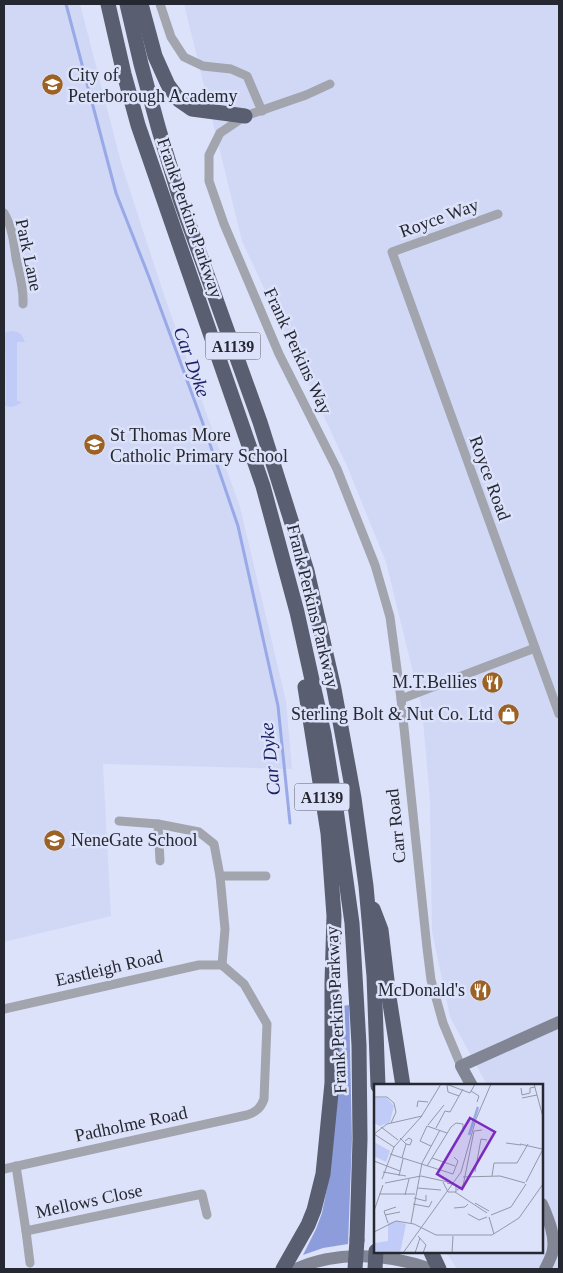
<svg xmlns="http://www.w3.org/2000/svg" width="563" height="1273" font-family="'Times New Roman',serif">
	<rect width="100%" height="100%" fill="#dce2f9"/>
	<!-- built -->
	<g fill="#d0d8f6">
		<polygon points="4,4 80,4 122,166 165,298 240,507 286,701 292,769 103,764 111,916 4,942"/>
		<polygon points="184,4 559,4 559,1269 457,1269 446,1252 542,1252 542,1086 487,1085 450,1017 432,931 430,801 422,709 386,562 347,466 242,241"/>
	</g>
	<!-- green -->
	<path fill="#c0ccf7" d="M12 331C20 332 22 334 25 342H17V401L22 402C16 406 11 409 4 405V401H6L5 342H4V334L6 332Z"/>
	<!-- forest -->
	<polygon fill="#8d9ddb" points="349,1005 352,1139 348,1244 323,1248 303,1255 316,1229 322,1213 330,1173 338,1082 342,1006"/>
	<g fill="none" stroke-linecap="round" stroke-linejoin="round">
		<!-- stream -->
		<polyline stroke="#99a9e8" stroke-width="3" points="66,4 116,193 149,277 202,421 238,526 278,706 290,823"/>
		<!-- street -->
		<g stroke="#a2a5ae" stroke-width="9">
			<polyline points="160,4 171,37 184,57 203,66 231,69 247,76 262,111"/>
			<polyline points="330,84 306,95 245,116 220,133 209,155 209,181 224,224 279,354 337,469 375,565 390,617 401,699 427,948 431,980 443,1023 461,1066"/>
			<path d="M4 213C12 226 14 243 16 258 19 273 24 288 23 304"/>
			<polyline points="498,214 392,252 559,714"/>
			<polyline points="401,699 535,648"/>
			<polyline points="119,821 158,824 199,832 214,844 220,876 225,929 222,965"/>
			<polyline points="158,824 160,861"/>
			<polyline points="220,876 266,876"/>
			<polyline points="4,1009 199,965 222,965"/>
			<polyline points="16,1166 26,1231 202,1194 207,1215"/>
			<path d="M4 1169 247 1115C256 1112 261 1108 264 1099L267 1024 244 984 222 965"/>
			<polyline points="26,1231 30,1263"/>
		</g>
		<!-- secondary -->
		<g stroke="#828694" stroke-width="12">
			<polyline points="472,1086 461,1066 559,1022"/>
			<path d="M542 1204C548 1218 557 1238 552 1254 550 1259 548 1264 545 1269"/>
			<path d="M296 1269C337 1250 389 1254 431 1269"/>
		</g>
		<!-- highway -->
		<g stroke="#595e71" stroke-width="15">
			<polyline points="108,4 124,74 138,125 263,486 297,612 324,734 335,802 352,923 359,1045 360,1139 357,1240"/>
			<polyline points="127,4 141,64 159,130 181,202 260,422 307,571 334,689 354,798 366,886 374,976 378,1086"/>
			<polyline points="141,4 155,56 168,85 179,100 192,109 245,116"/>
			<polyline points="373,909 381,930 389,997 403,1086"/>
			<polyline points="431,1252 439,1269"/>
			<polyline points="283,1269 308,1225 314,1210 323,1174 332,1083 332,983 334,916 328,833 305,687"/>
		</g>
		<!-- highway-bridge -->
		<g stroke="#595e71" stroke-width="15">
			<polyline points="355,1269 357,1240"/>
			<polyline points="375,1269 376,1251"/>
		</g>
	</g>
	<!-- icons -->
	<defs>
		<symbol id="school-disc" viewBox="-11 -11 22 22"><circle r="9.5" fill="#9d6223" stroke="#dce2f9"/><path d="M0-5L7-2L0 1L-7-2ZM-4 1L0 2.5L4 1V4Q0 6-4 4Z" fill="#fff"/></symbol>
		<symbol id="restaurant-disc" viewBox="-11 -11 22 22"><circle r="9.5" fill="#9d6223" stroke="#dce2f9"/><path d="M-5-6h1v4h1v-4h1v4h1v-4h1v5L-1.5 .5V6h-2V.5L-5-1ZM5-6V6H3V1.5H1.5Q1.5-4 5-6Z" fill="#fff"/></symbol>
		<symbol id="shop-disc" viewBox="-11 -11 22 22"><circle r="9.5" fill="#9d6223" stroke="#dce2f9"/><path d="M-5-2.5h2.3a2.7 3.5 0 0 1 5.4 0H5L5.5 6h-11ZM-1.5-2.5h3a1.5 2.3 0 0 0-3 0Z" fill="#fff"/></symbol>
	</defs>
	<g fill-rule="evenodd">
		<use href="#school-disc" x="40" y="72" width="25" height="25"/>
		<use href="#school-disc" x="82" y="432" width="25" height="25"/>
		<use href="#restaurant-disc" x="480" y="670" width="25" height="25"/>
		<use href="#shop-disc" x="496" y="702" width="25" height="25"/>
		<use href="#school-disc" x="42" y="828" width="25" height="25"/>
		<use href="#restaurant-disc" x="468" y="978" width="25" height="25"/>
	</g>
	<g text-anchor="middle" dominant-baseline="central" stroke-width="5" stroke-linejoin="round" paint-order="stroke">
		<!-- shield labels -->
		<g fill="#dce2f9" stroke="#5d606d" stroke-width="1">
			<rect x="205.5" y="332.5" width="55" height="27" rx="4"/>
			<rect x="294.5" y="783.5" width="55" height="27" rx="4"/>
		</g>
		<g font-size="16" font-weight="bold" fill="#262831">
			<text x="233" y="346">A1139</text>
			<text x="322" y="797">A1139</text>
		</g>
		<!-- poi labels -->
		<g font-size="18" fill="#262831" stroke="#dce2f9" text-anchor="start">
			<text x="68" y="75">City of<tspan x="68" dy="21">Peterborough Academy</tspan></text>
			<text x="110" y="435">St Thomas More<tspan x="110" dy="21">Catholic Primary School</tspan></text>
			<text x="477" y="682" text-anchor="end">M.T.Bellies</text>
			<text x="493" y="714" text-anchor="end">Sterling Bolt &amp; Nut Co. Ltd</text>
			<text x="71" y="840">NeneGate School</text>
			<text x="465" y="990" text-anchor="end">McDonald's</text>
		</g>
		<!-- street labels -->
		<g font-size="18" fill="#262831" stroke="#dce2f9">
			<text transform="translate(190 218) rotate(71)">Frank Perkins Parkway</text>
			<text transform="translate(439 218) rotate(-20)">Royce Way</text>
			<text transform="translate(29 255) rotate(78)">Park Lane</text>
			<text transform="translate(298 351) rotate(65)">Frank Perkins Way</text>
			<text transform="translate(490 478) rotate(70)">Royce Road</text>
			<text transform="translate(313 606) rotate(76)">Frank Perkins Parkway</text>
			<text transform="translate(396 826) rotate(-96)">Carr Road</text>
			<text transform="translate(109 968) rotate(-13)">Eastleigh Road</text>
			<text transform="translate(336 1010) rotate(-93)">Frank Perkins Parkway</text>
			<text transform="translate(131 1124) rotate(-12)">Padholme Road</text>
			<text transform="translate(89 1201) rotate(-12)">Mellows Close</text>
		</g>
		<!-- water labels -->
		<g font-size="19" font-style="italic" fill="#1a1e65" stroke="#dce2f9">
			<text transform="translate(192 362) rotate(70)">Car Dyke</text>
			<text transform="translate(270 759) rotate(-96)">Car Dyke</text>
		</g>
	</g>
	<!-- overview -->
	<g transform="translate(374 1084)">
		<rect width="169" height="169" fill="#dce2f9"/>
		<path d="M0 14H13L20 22 16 38 6 42 0 39ZM0 58 16 67 12 78 0 72ZM22 137 32 140 26 169H0L1 159 14 157V139Z" fill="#c0ccf7"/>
		<path fill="none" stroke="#99a9e8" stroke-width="2.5" d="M95 51 104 23"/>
		<path fill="none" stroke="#9398a9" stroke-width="1" d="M72 0 96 9 101 0M160 0 169 33M73 1 74 8 85 12M147 4 148 11 156 9V4L161 3M97 7 105 12 103 18M0 13H13L20 19 22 28 17 39M148 14 163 11M43 23 44 17 54 18M54 41 70 21M7 43 24 56M62 44 71 27 76 28 89 5M0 50 13 40 48 32M0 50 20 63M26 54 32 60 28 74M31 57 35 54 38 56 36 61 32 60M132 59 147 61M146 60 168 65M57 62 46 57 53 42 73 49M16 70 79 90 84 77 80 73M58 74 81 82M0 77 26 87M53 82 77 43 82 39 89 40V48M9 88 32 92M101 88 107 55 113 56M25 92 29 75M118 92 120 79H143L154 60M89 93 126 92 151 99M8 95 20 63 47 33 67 0M69 98 74 108H82V101L73 99M152 98 168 67M11 99 47 92 74 98M43 104 67 106M83 106 89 102 100 47 108 46M81 108 113 129M5 110H41M31 111 35 95M40 114 52 117V111M101 119 115 127M39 120 55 123 58 117M80 124 91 123 94 120M0 127 9 101M94 130 105 136 113 133M11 131 26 128M117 131 137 123 152 100M115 133 120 150M14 139 10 127 22 123M37 139 48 79 66 46M0 148 22 137 40 140 62 151H118L145 134 169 100M44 152 52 161 49 169M29 169 87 88 102 35 117 0M41 169 46 154M78 169 79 152"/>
		<path fill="#7b2cbf" fill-opacity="0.15" stroke="#7b2cbf" stroke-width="2.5" d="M96 34 121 48 88 105 63 90Z"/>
		<rect width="169" height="169" fill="none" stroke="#262831" stroke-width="2.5"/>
	</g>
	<!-- border -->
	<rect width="563" height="1273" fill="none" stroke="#262831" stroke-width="10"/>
</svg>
